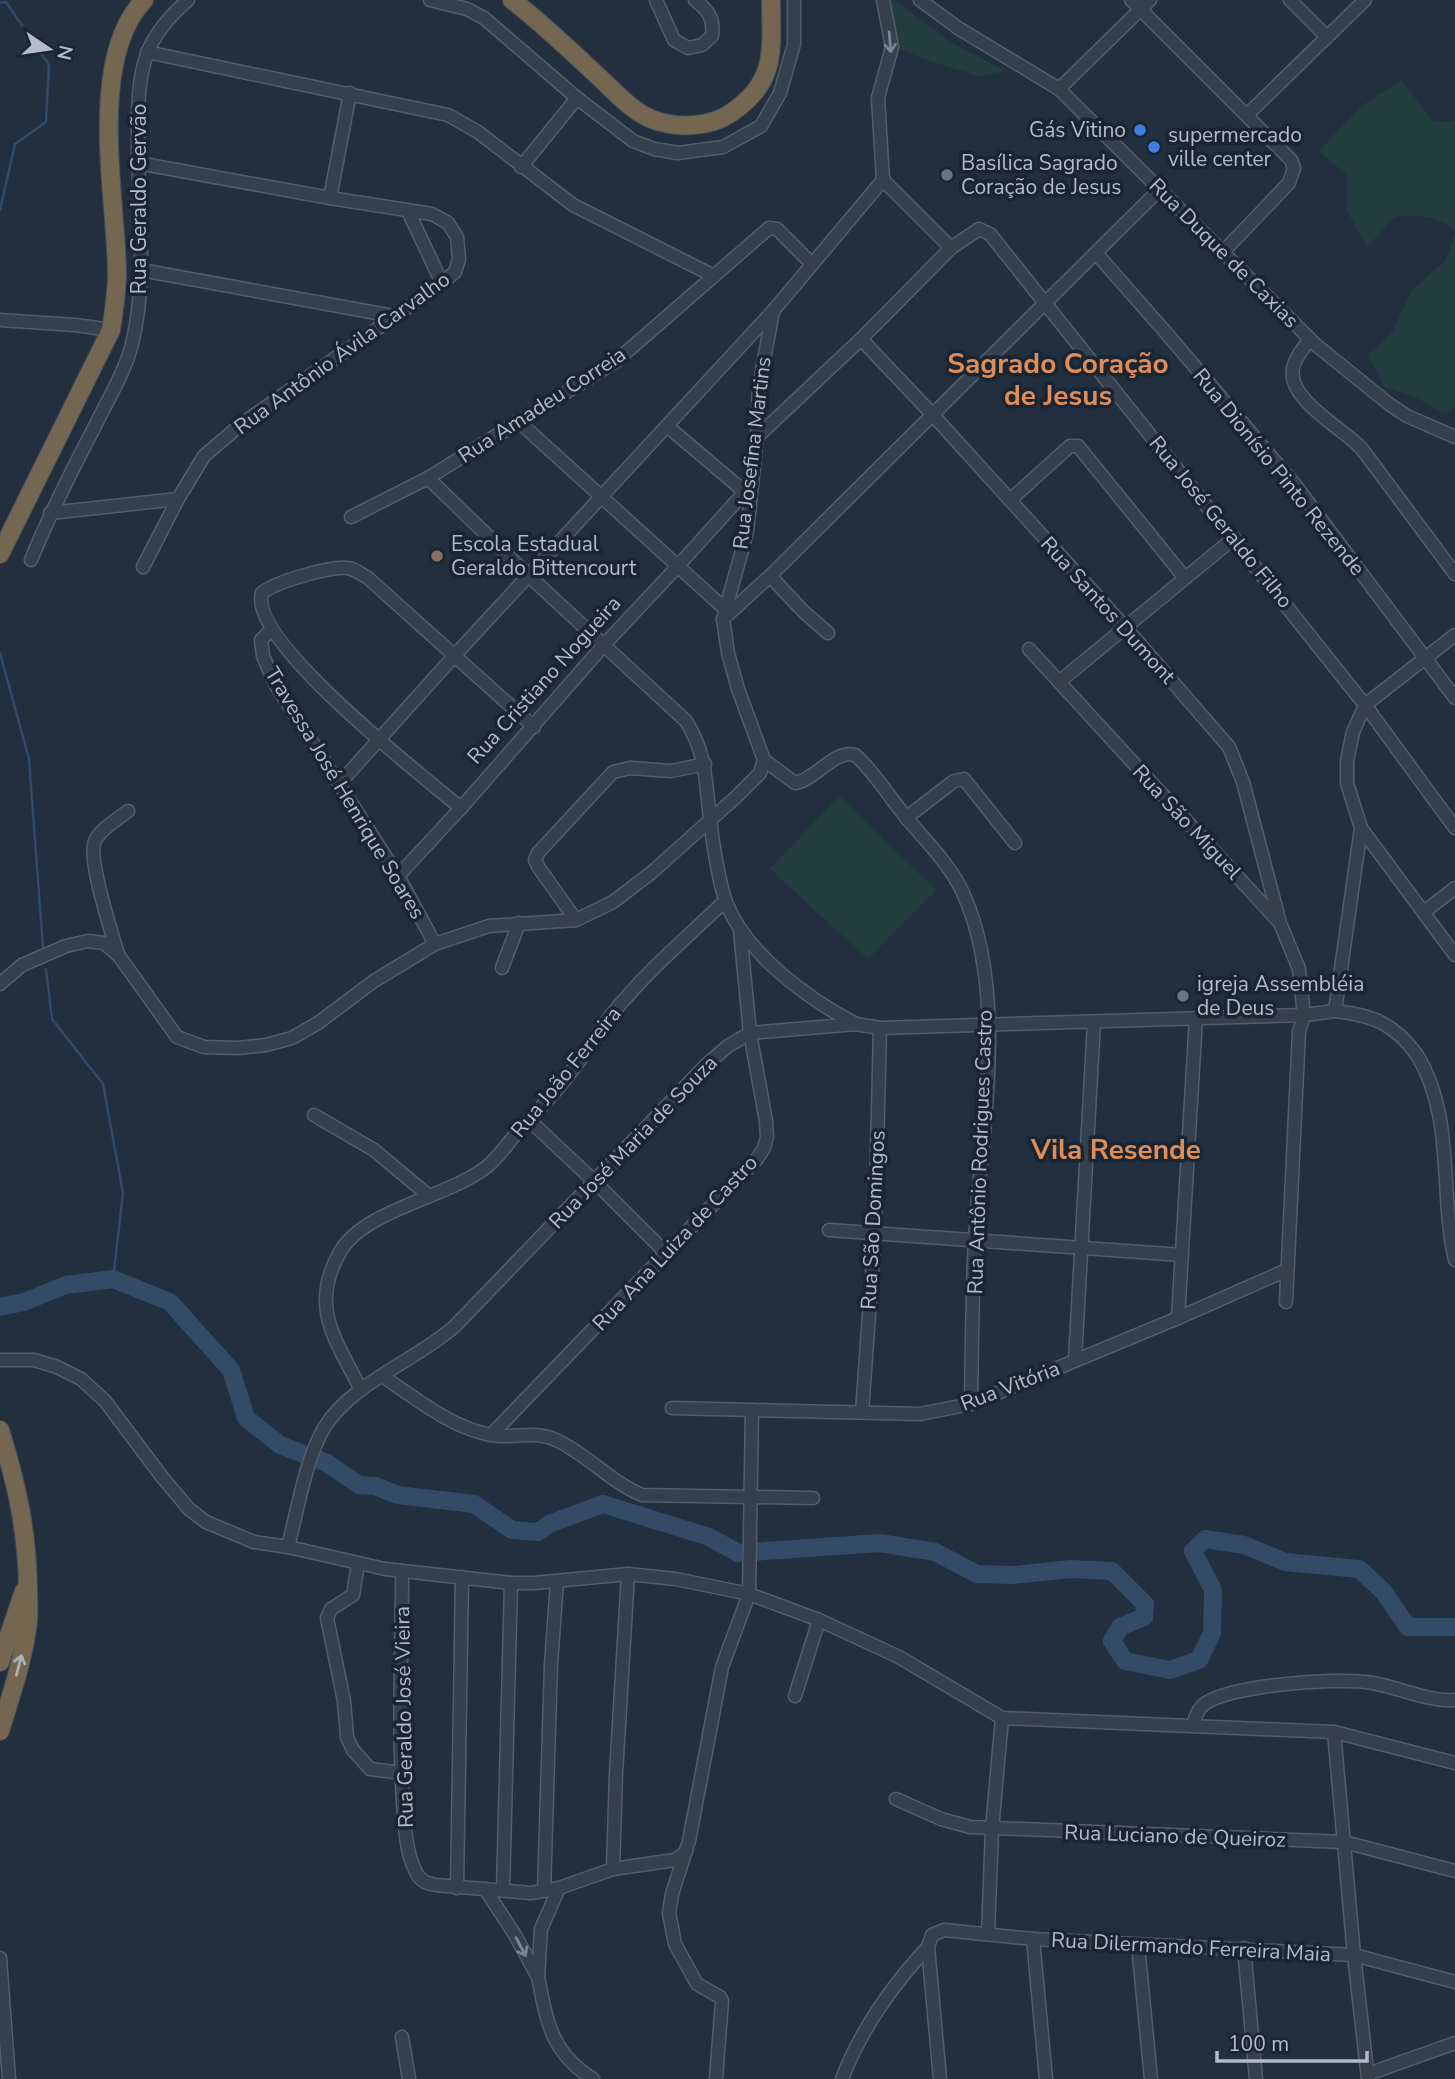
<svg xmlns="http://www.w3.org/2000/svg" width="1455" height="2079" font-family="'Nunito Sans',sans-serif">
	<rect width="100%" height="100%" fill="#212f3e"/>
	<!-- green -->
	<g fill="#233d3f">
		<polygon points="887,0 894,0 952,43 1006,71 979,76 929,61 895,47"/>
		<path d="M1401 80 1433 121 1452 122 1455 120V230C1433 216 1421 214 1395 217L1367 247 1347 211V175L1319 151 1360 107Z"/>
		<polygon points="1455,235 1455,407 1443,413 1415,397 1384,387 1369,356 1394,329 1411,291 1446,260"/>
		<polygon points="839,796 936,890 868,959 770,869"/>
	</g>
	<g fill="none" stroke-linecap="round" stroke-linejoin="round">
		<!-- stream -->
		<g stroke="#334b67" stroke-width="2.5">
			<polyline points="0,3 6,2 49,65 46,122 15,144 0,210"/>
			<polyline points="0,653 29,759 43,948"/>
			<polyline points="46,969 52,1019 103,1084 123,1193 113,1279"/>
		</g>
		<!-- river -->
		<polyline stroke="#334b67" stroke-width="18" points="0,1307 24,1302 66,1285 113,1279 170,1302 231,1370 246,1418 280,1445 327,1463 359,1485 375,1486 398,1495 474,1504 512,1530 538,1532 549,1524 603,1504 709,1537 738,1553 880,1543 935,1552 977,1574 1014,1575 1071,1569 1112,1571 1145,1604 1144,1617 1120,1627 1112,1641 1125,1661 1170,1670 1199,1660 1212,1633 1213,1590 1193,1551 1205,1539 1244,1545 1285,1562 1359,1569 1383,1591 1408,1627 1455,1627"/>
		<defs>
			<g id="minor">
				<polyline points="430,0 467,9 484,18 577,98 633,141 654,149 678,153 723,147 761,126 780,93 794,44 794,0"/>
				<path d="M656 0 674 40 688 48 702 45 712 36C714 18 709 11 695 0"/>
				<polyline points="883,0 892,47 878,98 883,180"/>
				<polyline points="920,0 958,28 1059,89 1316,345 1389,404 1407,416 1455,437"/>
				<polyline points="1131,0 1291,160 1294,168 1289,183 1223,252"/>
				<polyline points="1290,0 1327,37"/>
				<polyline points="147,52 448,115 478,132 573,205 714,276"/>
				<polyline points="1059,89 1150,0"/>
				<polyline points="1247,115 1365,0"/>
				<polyline points="138,163 330,198 432,214 448,223 457,237 459,259 455,272 442,283 239,426 204,456 178,499 143,567"/>
				<polyline points="521,167 577,98"/>
				<polyline points="883,180 951,248 979,229 990,234 1365,705 1455,828"/>
				<polyline points="330,198 350,93"/>
				<polyline points="408,211 442,283"/>
				<polyline points="1096,253 1168,335 1296,486 1455,698"/>
				<polyline points="141,270 393,316"/>
				<polyline points="0,320 75,325 111,330"/>
				<polyline points="861,339 932,414 1125,627 1229,747 1243,782 1279,919"/>
				<path d="M1310 339C1304 348 1295 357 1293 368 1286 399 1344 429 1362 449L1455 574"/>
				<polyline points="518,421 724,608"/>
				<polyline points="667,426 745,492"/>
				<polyline points="757,437 861,339 951,248"/>
				<path d="M428 478 529 576 686 721C707 755 705 780 710 818 712 839 719 883 726 902 746 954 808 999 856 1024"/>
				<polyline points="1010,500 1070,446 1078,446 1185,578"/>
				<polyline points="50,513 178,499"/>
				<polyline points="351,517 428,478 615,362 769,228 777,229 812,264"/>
				<path d="M31 560C50 513 72 470 95 426 108 399 125 372 132 344 148 279 138 209 138 143 138 113 137 82 147 54 155 32 171 15 188 0"/>
				<polyline points="770,576 804,612 828,633"/>
				<polyline points="723,619 770,576 1160,189"/>
				<polyline points="272,629 261,640 263,656 275,684 398,876 435,944"/>
				<polyline points="1059,682 1234,538"/>
				<path d="M764 760 795 783C816 780 834 749 855 755 873 770 887 794 902 812 922 838 949 862 963 893 1009 994 981 1132 975 1239 972 1294 972 1349 971 1404"/>
				<polyline points="339,784 455,655 773,311 883,180"/>
				<path d="M461 808C425 778 247 640 262 593 275 582 330 566 348 568 355 569 361 574 368 578L534 727"/>
				<polyline points="906,818 954,781 964,779 1015,843"/>
				<polyline points="1361,828 1455,955"/>
				<polyline points="398,876 461,808 604,645 677,567 752,484"/>
				<polyline points="1424,912 1455,888"/>
				<polyline points="576,920 539,868 535,860 538,853 613,772 630,768 671,771 705,764"/>
				<path d="M118 954C112 933 87 859 95 841 100 829 118 819 128 811"/>
				<polyline points="502,968 519,923"/>
				<polyline points="0,984 22,965 66,946 88,941 104,943 119,956 177,1037 204,1047 238,1048 266,1045 292,1038 318,1023 374,981 435,944 489,926 576,920 613,902 651,873 736,797 760,773 764,760 738,689 728,653 723,619 747,532 757,437 759,387 773,311"/>
				<path d="M1335 1011C1372 1015 1394 1023 1417 1055 1455 1117 1439 1191 1455 1260"/>
				<polyline points="314,1115 374,1150 429,1196"/>
				<polyline points="529,1120 594,1181 667,1254"/>
				<polyline points="829,1230 1182,1255"/>
				<polyline points="1286,1302 1299,1032 1304,1015 1335,1011 1361,828 1347,783 1347,761 1353,732 1365,705 1455,635"/>
				<polyline points="1178,1318 1196,1018"/>
				<polyline points="0,1360 34,1360 57,1367 81,1379 105,1401 162,1477 189,1509 206,1522 254,1542 288,1547 385,1569 511,1583 534,1583 628,1574 676,1579 749,1594 819,1620 899,1657 1002,1718 1334,1732 1455,1763"/>
				<polyline points="1075,1360 1094,1022"/>
				<path d="M382 1376C416 1398 451 1428 491 1435 513 1439 535 1430 556 1440 587 1454 610 1482 642 1495L813 1498"/>
				<path d="M361 1390C337 1341 308 1308 340 1252 364 1209 451 1197 489 1165 499 1156 508 1143 517 1133 536 1112 557 1092 573 1069 587 1051 599 1031 613 1013 646 972 687 937 725 901"/>
				<polyline points="672,1408 920,1414 971,1404 1178,1318 1287,1270"/>
				<polyline points="862,1412 875,1232 880,1028"/>
				<polyline points="491,1435 757,1159 764,1148 767,1137 766,1121 750,1033 740,930"/>
				<path d="M288 1547C297 1512 306 1458 324 1428 351 1383 416 1361 455 1326L706 1065 728 1046 750 1033 856 1024 880 1028 1304 1015 1299 969 1280 923 1029 649"/>
				<polyline points="358,1564 353,1595 331,1609 327,1618 344,1701 347,1737 353,1750 370,1769 401,1773"/>
				<path d="M402 1571C402 1648 398 1725 403 1802 405 1824 405 1850 415 1870 419 1880 425 1883 435 1885L531 1893 559 1888 613 1869 675 1860 686 1852"/>
				<polyline points="795,1696 819,1620"/>
				<path d="M1193 1725C1195 1718 1197 1711 1202 1706 1225 1685 1334 1678 1366 1682 1395 1685 1425 1702 1455 1700"/>
				<polyline points="1334,1732 1354,1955 1368,2079"/>
				<polyline points="896,1799 941,1819 970,1827 1344,1842 1455,1871"/>
				<polyline points="613,1869 616,1774 628,1574"/>
				<polyline points="457,1888 462,1577"/>
				<polyline points="485,1889 515,1935 538,1977 541,1929 559,1888"/>
				<polyline points="503,1890 511,1583"/>
				<polyline points="544,1891 551,1664 557,1582"/>
				<polyline points="988,1933 992,1829 1002,1718"/>
				<polyline points="1033,1939 1046,2079"/>
				<polyline points="1138,1945 1151,2079"/>
				<polyline points="1244,1948 1256,2079"/>
				<polyline points="0,1958 9,2079"/>
				<path d="M538 1977C547 2022 551 2053 593 2079"/>
				<polyline points="402,2037 409,2079"/>
				<polyline points="1368,2074 1455,2043"/>
				<polyline points="716,2079 722,2001 720,1997 697,1984 675,1944 669,1913 672,1894 689,1841 722,1667 749,1594 752,1410"/>
				<path d="M842 2079C860 2031 893 1984 928 1947"/>
				<polyline points="940,2079 928,1947 932,1935 944,1930 1033,1939 1354,1955 1455,1982"/>
			</g>
			<g id="highway">
				<path d="M512 0C543 24 571 51 600 78 615 92 630 109 649 118 674 129 709 128 731 113 778 81 771 50 771 0"/>
				<path d="M0 554 111 330C114 311 117 291 117 272 116 195 87 60 144 0"/>
				<path d="M0 1430C17 1485 27 1530 28 1588 28 1599 29 1610 28 1621 24 1658 11 1695 0 1731"/>
				<polyline points="0,1662 24,1591"/>
			</g>
		</defs>
		<!-- minor casing -->
		<use href="#minor" stroke="#535e6c" stroke-width="15"/>
		<!-- highway casing -->
		<use href="#highway" stroke="#404b59" stroke-width="20"/>
		<!-- minor -->
		<use href="#minor" stroke="#35404e" stroke-width="12"/>
		<!-- highway -->
		<use href="#highway" stroke="#756651" stroke-width="18"/>
	</g>
	<!-- one-way arrows -->
	<defs><path id="oneway-shaft" d="M-6 0H5M1.5-3L5.5 0L1.5 3" fill="none" stroke-width="1.6" stroke-linecap="round" stroke-linejoin="round" transform="scale(1.75)"/></defs>
	<g stroke="#798492">
		<use href="#oneway-shaft" transform="translate(890 42) rotate(85)"/>
		<use href="#oneway-shaft" transform="translate(521 1947) rotate(62)"/>
	</g>
	<use stroke="#abb2be" href="#oneway-shaft" transform="translate(19 1665) rotate(-76)"/>
	<!-- markers -->
	<g fill="#3f7fe0" stroke="#1a2533" stroke-width="2.5">
		<circle cx="1140" cy="130" r="7"/>
		<circle cx="1154" cy="147" r="7"/>
	</g>
	<g fill="#6b7280" stroke="#1a2533" stroke-width="2.5">
		<circle cx="947" cy="175" r="7"/>
		<circle cx="1183" cy="996" r="7"/>
	</g>
	<circle fill="#8d6e63" stroke="#1a2533" stroke-width="2.5" cx="437" cy="556" r="7"/>
	<g text-anchor="middle" dominant-baseline="central" stroke-width="7" stroke-linejoin="round" paint-order="stroke">
		<!-- poi labels -->
		<g font-size="21" fill="#b1bbca" stroke="#1a2533" text-anchor="start">
			<text x="1126" y="130" text-anchor="end">Gás Vitino</text>
			<text x="1168" y="135">supermercado<tspan x="1168" dy="24">ville center</tspan></text>
			<text x="961" y="163">Basílica Sagrado<tspan x="961" dy="24">Coração de Jesus</tspan></text>
			<text x="451" y="544">Escola Estadual<tspan x="451" dy="24">Geraldo Bittencourt</tspan></text>
			<text x="1197" y="984">igreja Assembléia<tspan x="1197" dy="24">de Deus</tspan></text>
		</g>
		<!-- street labels -->
		<g font-size="21" fill="#b1bbca" stroke="#1a2533">
			<text transform="translate(139 199) rotate(-90)">Rua Geraldo Gervão</text>
			<text transform="translate(1224 253) rotate(45)">Rua Duque de Caxias</text>
			<text transform="translate(342 353) rotate(-36)">Rua Antônio Ávila Carvalho</text>
			<text transform="translate(542 405) rotate(-33)">Rua Amadeu Correia</text>
			<text transform="translate(752 453) rotate(-83)">Rua Josefina Martins</text>
			<text transform="translate(1279 472) rotate(51)">Rua Dionísio Pinto Rezende</text>
			<text transform="translate(1221 522) rotate(51)">Rua José Geraldo Filho</text>
			<text transform="translate(1108 610) rotate(48)">Rua Santos Dumont</text>
			<text transform="translate(544 680) rotate(-48)">Rua Cristiano Nogueira</text>
			<text transform="translate(345 793) rotate(59)">Travessa José Henrique Soares</text>
			<text transform="translate(1187 822) rotate(47)">Rua São Miguel</text>
			<text transform="translate(566 1072) rotate(-51)">Rua João Ferreira</text>
			<text transform="translate(633 1142) rotate(-46)">Rua José Maria de Souza</text>
			<text transform="translate(980 1152) rotate(-88)">Rua Antônio Rodrigues Castro</text>
			<text transform="translate(873 1220) rotate(-87)">Rua São Domingos</text>
			<text transform="translate(675 1243) rotate(-47)">Rua Ana Luiza de Castro</text>
			<text transform="translate(1010 1386) rotate(-21)">Rua Vitória</text>
			<text transform="translate(404 1717) rotate(-91)">Rua Geraldo José Vieira</text>
			<text transform="translate(1175 1836) rotate(2)">Rua Luciano de Queiroz</text>
			<text transform="translate(1191 1947) rotate(3)">Rua Dilermando Ferreira Maia</text>
		</g>
		<!-- district labels -->
		<g font-size="28" font-weight="bold" fill="#de8d57" stroke="#1a2533">
			<text x="1058" y="364">Sagrado Coração<tspan x="1058" dy="32">de Jesus</tspan></text>
			<text x="1116" y="1150">Vila Resende</text>
		</g>
	</g>
	<!-- north arrow -->
	<g transform="translate(49 49) rotate(103)" stroke="#1a2533" stroke-width="5" paint-order="stroke">
	<path d="M0-5L12 26L0 18L-12 26Z" fill="#b1bbca"/>
	<text y="-10" font-size="19" font-weight="bold" text-anchor="middle" fill="#b1bbca">N</text>
	</g>
	<!-- scale -->
	<path d="M1217 2051v10h150v-10" fill="none" stroke="#b1bbca" stroke-width="3.5"/>
	<text x="1228" y="2051" font-size="21" fill="#b1bbca" stroke="#1a2533" stroke-width="5" paint-order="stroke">100 m</text>
</svg>
